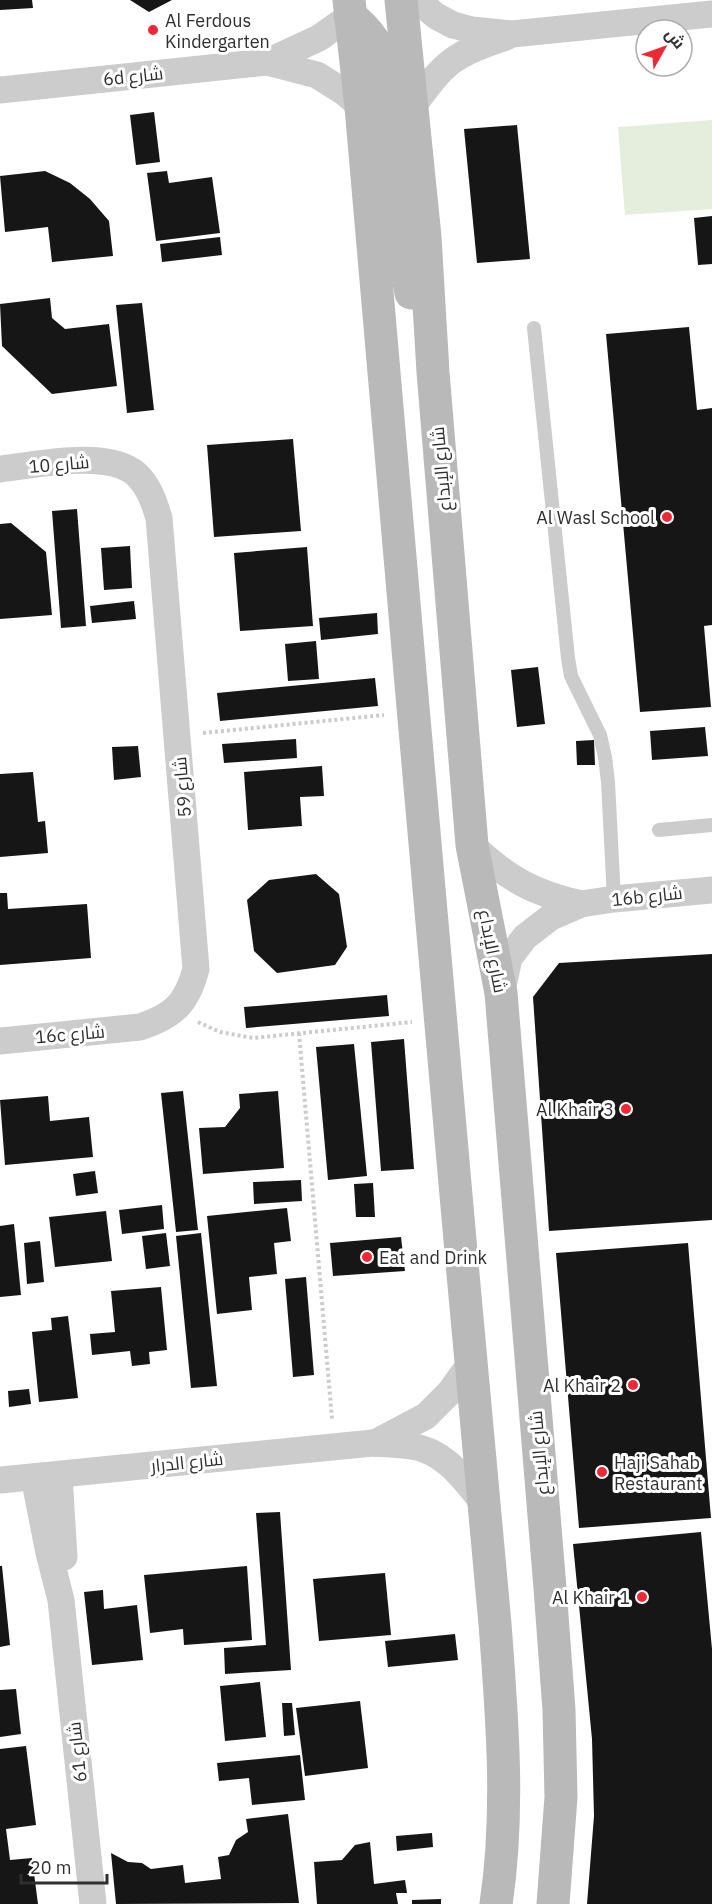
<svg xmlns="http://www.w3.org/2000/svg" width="712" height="1904" font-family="'IBM Plex Sans',Cairo,sans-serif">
	<rect width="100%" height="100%" fill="#fff"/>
	<!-- green -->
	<polygon fill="#e5eddc" points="712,120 712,209 625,215 618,127"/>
	<!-- building -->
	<g fill="#161616">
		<polygon points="0,0 32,0 33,8 0,10"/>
		<polygon points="130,0 172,0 149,12"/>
		<polygon points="154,112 160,162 136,165 130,115"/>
		<polygon points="517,125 530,259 477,263 464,129"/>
		<polygon points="45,171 70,183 90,199 109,221 113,256 52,262 48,227 5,232 0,176"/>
		<polygon points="167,171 169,183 212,177 220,233 156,241 147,173"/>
		<polygon points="712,216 712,264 698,265 694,218"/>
		<polygon points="220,237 222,255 162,262 160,244"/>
		<polygon points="50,298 52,318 65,329 109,324 117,386 52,394 2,346 0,304"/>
		<polygon points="142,303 154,410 127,413 116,305"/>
		<polygon points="689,327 697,410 712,408 712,625 704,626 711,707 640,712 606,334"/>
		<polygon points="293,439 301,531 214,537 207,445"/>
		<polygon points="77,509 86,626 61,628 52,511"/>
		<polygon points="11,523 46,552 52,615 0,619 0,524"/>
		<polygon points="130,546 132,588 104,590 101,548"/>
		<polygon points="307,547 313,626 240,631 234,553"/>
		<polygon points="134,601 136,619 92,623 90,606"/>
		<polygon points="377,613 378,634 321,640 319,618"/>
		<polygon points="316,641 319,679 288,681 285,644"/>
		<polygon points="538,667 545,724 517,727 511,670"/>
		<polygon points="375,678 378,706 220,721 217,693"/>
		<polygon points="705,727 708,756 652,760 650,731"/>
		<polygon points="296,739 297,758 224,763 222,744"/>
		<polygon points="594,740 595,765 577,765 576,741"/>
		<polygon points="138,746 141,777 114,780 112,747"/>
		<polygon points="322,766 324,796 300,797 302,826 248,830 244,772"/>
		<polygon points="33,772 38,822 45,821 48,853 0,857 0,774"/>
		<polygon points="316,874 339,894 347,947 335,965 277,973 254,951 247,900 269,880"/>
		<polygon points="0,893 7,893 8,909 87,904 91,958 0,965"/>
		<polygon points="712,954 712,1220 549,1231 533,997 559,963"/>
		<polygon points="387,995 389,1016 246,1028 244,1007"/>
		<polygon points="404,1039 414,1169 381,1171 371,1042"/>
		<polygon points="354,1044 367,1176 328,1180 316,1047"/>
		<polygon points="183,1091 198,1230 176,1232 161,1093"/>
		<polygon points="278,1091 284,1168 203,1174 199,1128 225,1127 240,1108 239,1094"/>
		<polygon points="48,1096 50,1121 89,1117 93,1157 5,1165 0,1100"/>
		<polygon points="95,1171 98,1193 76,1196 73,1174"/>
		<polygon points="301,1180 302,1201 254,1204 253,1182"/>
		<polygon points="373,1183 375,1217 356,1217 354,1184"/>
		<polygon points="162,1205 164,1229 122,1234 119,1210"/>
		<polygon points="287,1208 291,1241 274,1243 277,1274 249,1277 252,1310 217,1314 207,1216"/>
		<polygon points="106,1211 112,1261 55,1267 49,1217"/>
		<polygon points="14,1224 21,1295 0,1297 0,1226"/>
		<polygon points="166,1233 170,1266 146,1269 142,1236"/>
		<polygon points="201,1233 217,1386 191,1388 176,1236"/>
		<polygon points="401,1237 405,1271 333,1276 330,1243"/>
		<polygon points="40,1241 44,1282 27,1284 24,1243"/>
		<polygon points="688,1243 711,1518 579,1528 556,1253"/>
		<polygon points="306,1277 314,1375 293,1377 285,1279"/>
		<polygon points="161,1287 167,1350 149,1352 150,1364 132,1366 130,1351 92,1355 90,1334 115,1332 111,1291"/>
		<polygon points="68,1316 78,1398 39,1402 32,1332 52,1330 51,1318"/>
		<polygon points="29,1389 31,1404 9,1407 8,1391"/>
		<polygon points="280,1512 291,1670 225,1674 224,1648 266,1645 256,1513"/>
		<polygon points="701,1532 712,1649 712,1904 587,1904 594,1816 592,1739 573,1544"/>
		<polygon points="0,1566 2,1566 10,1645 0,1647"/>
		<polygon points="247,1566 252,1640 184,1645 183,1629 150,1633 144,1575"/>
		<polygon points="385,1573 391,1635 319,1641 313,1579"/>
		<polygon points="103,1590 104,1609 137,1605 143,1660 92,1665 84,1592"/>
		<polygon points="455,1634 458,1660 388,1667 385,1641"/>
		<polygon points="260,1682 266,1737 225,1741 220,1686"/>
		<polygon points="16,1689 21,1734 0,1737 0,1690"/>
		<polygon points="360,1701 368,1768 305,1776 296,1708"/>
		<polygon points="282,1703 292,1703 295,1735 284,1736"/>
		<polygon points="26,1746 36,1825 6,1829 10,1860 32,1858 38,1904 0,1904 0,1749"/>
		<polygon points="300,1755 305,1800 252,1805 249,1778 219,1781 217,1763"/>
		<polygon points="288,1814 299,1903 116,1904 111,1853 128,1862 142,1863 151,1869 183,1865 185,1883 221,1879 218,1857 229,1855 236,1840 248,1832 246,1819"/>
		<polygon points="432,1833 433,1847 397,1851 396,1836"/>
		<polygon points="370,1842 374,1884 405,1880 407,1893 396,1893 398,1904 317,1904 314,1862 342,1860 355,1845"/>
		<polygon points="441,1899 441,1904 412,1904 412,1900"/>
	</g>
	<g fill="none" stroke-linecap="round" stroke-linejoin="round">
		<!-- path -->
		<g stroke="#ccc" stroke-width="4" stroke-dasharray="3 3" stroke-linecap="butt">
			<polyline points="203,733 384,715"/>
			<polyline points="198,1022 220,1032 253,1038 412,1022"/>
			<polyline points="299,1033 332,1419"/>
		</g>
		<!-- lane -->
		<g stroke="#ccc" stroke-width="14">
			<polyline points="534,328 568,658 571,676 600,735 605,757 608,782 614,899"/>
			<polyline points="659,830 712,825"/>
		</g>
		<!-- street -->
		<g stroke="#ccc" stroke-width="27">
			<polyline points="417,0 436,16 453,25 472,30 512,34 712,14"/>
			<polyline points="267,62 319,38 350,16"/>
			<polyline points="0,90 267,62 317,75 344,92 361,107"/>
			<path d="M413 106C445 62 453 54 506 37"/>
			<path d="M0 469C36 465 107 449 136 474 149 486 154 502 159 518L196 969C187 1003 174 1016 140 1027L0 1041"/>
			<path d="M472 845C508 879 533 893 581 904"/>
			<polyline points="502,991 509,958 525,937 551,917 581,904 614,899 712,890"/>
			<polyline points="375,1443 426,1416 450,1392 471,1363"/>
			<polyline points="59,1475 64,1557"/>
			<polyline points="34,1477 49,1553 61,1600 93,1904"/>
			<path d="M0 1480 373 1443C386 1444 399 1444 411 1446 446 1451 465 1481 486 1506"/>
		</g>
		<!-- secondary -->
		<g stroke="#b9b9b9" stroke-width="33">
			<path d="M349 0 361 107C395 492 427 878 462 1263 472 1383 485 1503 495 1624 502 1717 510 1811 496 1904"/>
			<polyline points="401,0 425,237 433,372 472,845 501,993 550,1588 559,1710 561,1797 553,1904"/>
			<path d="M350 16C370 32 381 48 387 73L403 248 411 293"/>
		</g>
	</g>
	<!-- markers -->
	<g fill="#ee2935" stroke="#fff" stroke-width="2">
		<circle cx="153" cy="30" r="6"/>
		<circle cx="667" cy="517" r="6"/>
		<circle cx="626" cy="1109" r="6"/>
		<circle cx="367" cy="1257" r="6"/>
		<circle cx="633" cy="1385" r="6"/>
		<circle cx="602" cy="1472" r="6"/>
		<circle cx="642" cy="1597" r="6"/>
	</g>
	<g text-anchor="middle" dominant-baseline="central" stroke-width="6" stroke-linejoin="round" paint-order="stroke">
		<!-- poi labels -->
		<g font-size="18" fill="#2f2f2f" stroke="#fff" text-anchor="end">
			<text x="165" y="20" text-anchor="start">Al Ferdous<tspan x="165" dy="21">Kindergarten</tspan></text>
			<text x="655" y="517">Al Wasl School</text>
			<text x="614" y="1109">Al Khair 3</text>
			<text x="379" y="1257" text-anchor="start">Eat and Drink</text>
			<text x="621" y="1385">Al Khair 2</text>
			<text x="614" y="1462" text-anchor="start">Haji Sahab<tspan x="614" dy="21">Restaurant</tspan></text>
			<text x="630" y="1597">Al Khair 1</text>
		</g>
		<!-- street labels -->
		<g font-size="18" fill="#2f2f2f" stroke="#fff">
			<text transform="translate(133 76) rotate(-6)">6d شارع</text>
			<text transform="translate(59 464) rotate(-5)">شارع 10</text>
			<text transform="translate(441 469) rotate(-95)">شارع الإبداع</text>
			<text transform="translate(182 787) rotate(-95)">شارع 59</text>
			<text transform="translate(647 896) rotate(-6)">16b شارع</text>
			<text transform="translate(493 951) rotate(79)">شارع الإبداع</text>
			<text transform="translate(70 1034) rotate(-5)">16c شارع</text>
			<text transform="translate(539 1453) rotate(-95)">شارع الإبداع</text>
			<text transform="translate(187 1462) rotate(-6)">شارع الدرار</text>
			<text transform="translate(77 1752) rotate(-96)">شارع 61</text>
		</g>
	</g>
	<!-- north arrow -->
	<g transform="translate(664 48) rotate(50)"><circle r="28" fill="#ffffff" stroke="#acacac" stroke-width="1.5"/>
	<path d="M0-4.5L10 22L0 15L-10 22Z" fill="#ee2935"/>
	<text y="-9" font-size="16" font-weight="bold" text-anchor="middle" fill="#2f2f2f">ش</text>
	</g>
	<!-- scale -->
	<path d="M21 1874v9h86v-9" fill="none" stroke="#2f2f2f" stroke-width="3"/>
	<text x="30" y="1874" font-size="18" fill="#2f2f2f" stroke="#ffffff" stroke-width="4.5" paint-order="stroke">20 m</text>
</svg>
